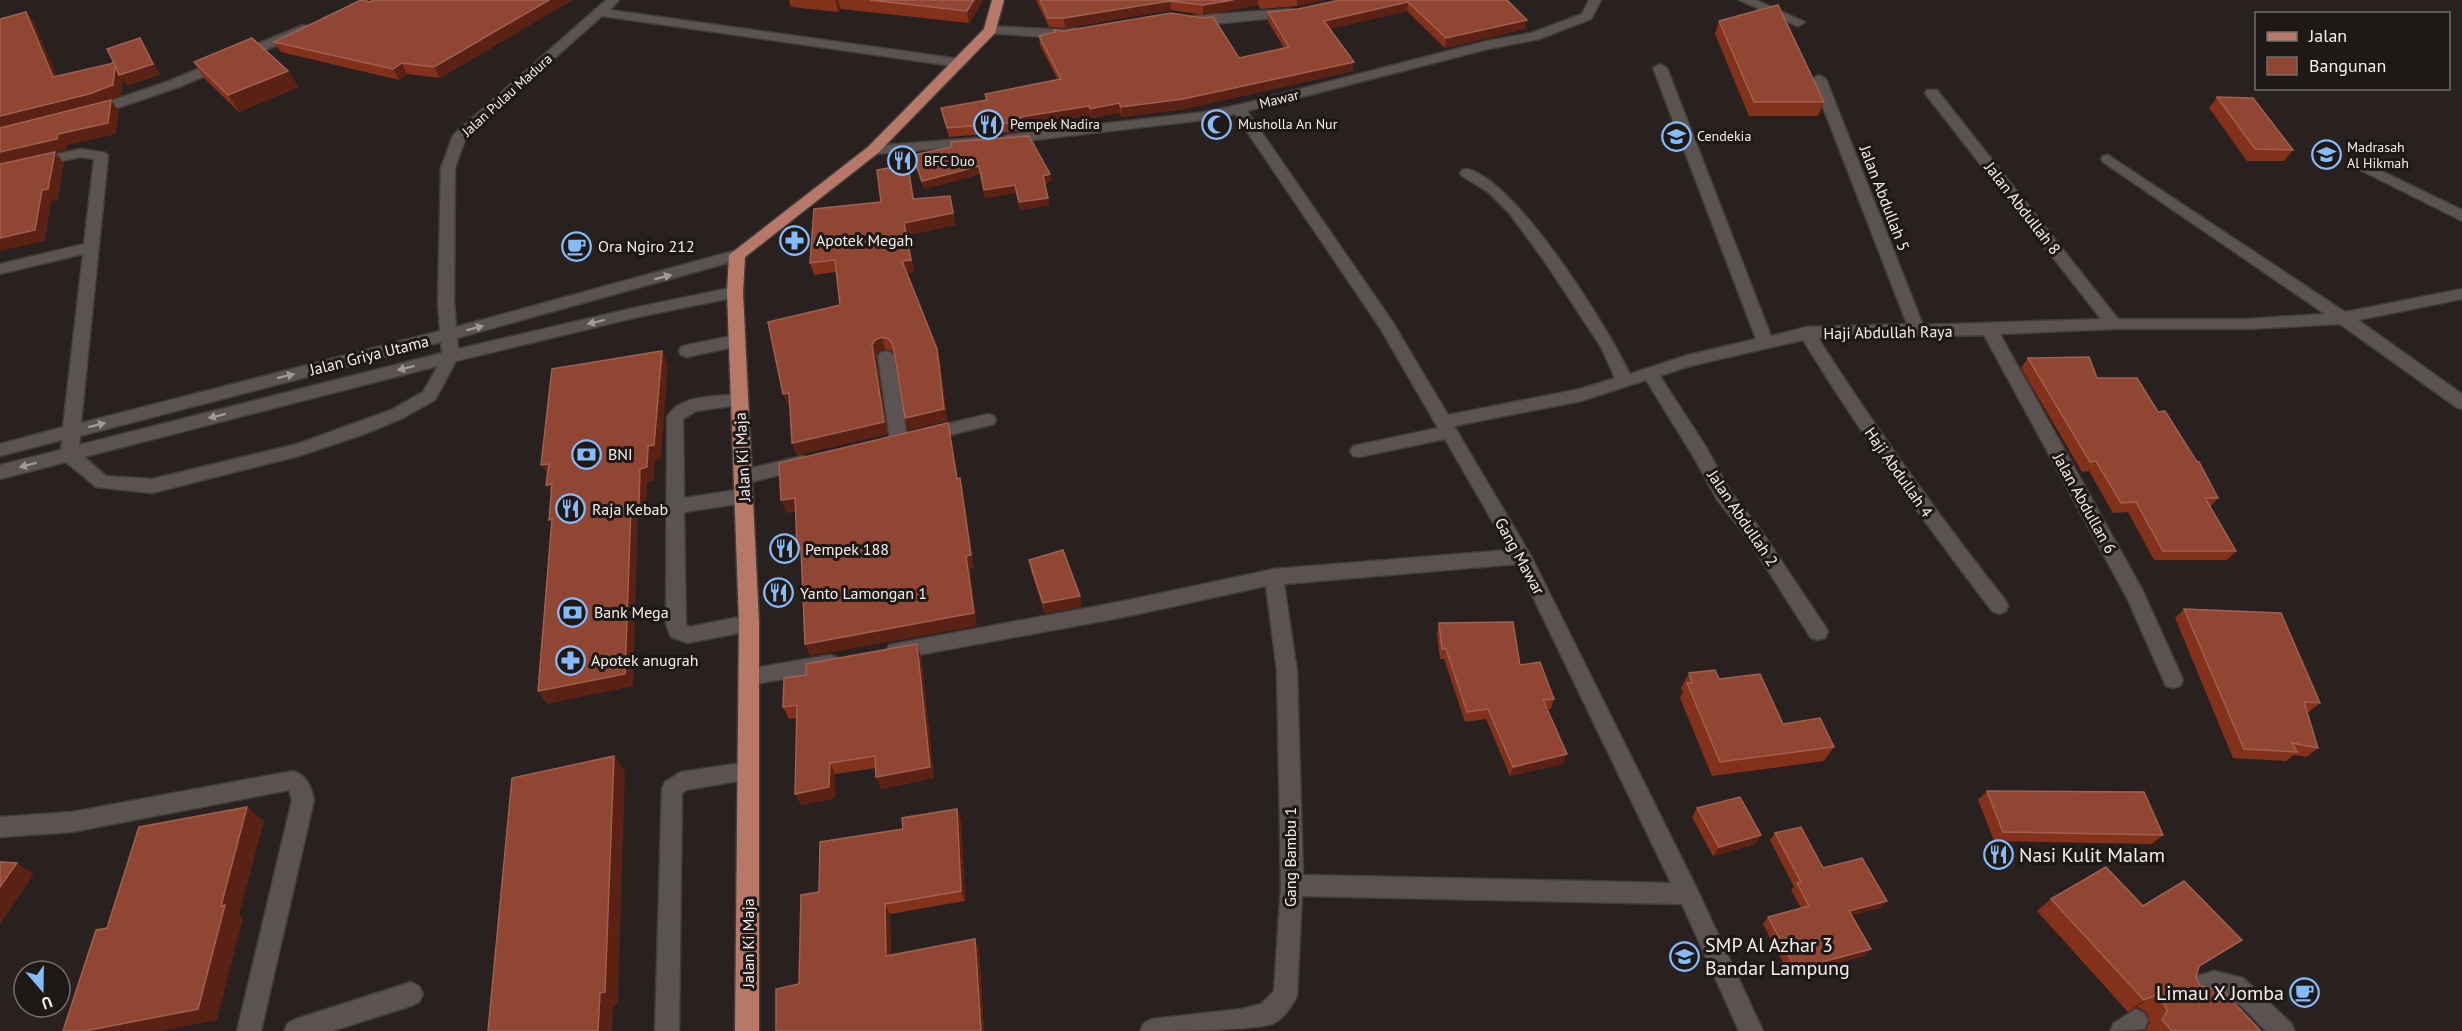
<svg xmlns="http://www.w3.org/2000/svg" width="2462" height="1031" font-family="'PT Sans',sans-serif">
	<rect width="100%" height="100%" fill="#28211f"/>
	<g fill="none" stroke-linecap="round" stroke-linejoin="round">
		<defs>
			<g id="minor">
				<path d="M606 0H619L610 10 960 59 967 63 960 67 602 16 466 137 455 168 454 301 456 327 737 250 745 255 742 259 457 338 458 349 638 307 735 287 741 288 743 292 741 296 638 317 456 361 435 400 403 418 362 435 299 456 152 493 96 487 66 462 0 479V465L61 450 62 440 0 456V444L63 427 83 254 0 274V264L84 244 94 159 80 157 0 175V167L80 149 106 153 108 156 81 423 440 331 438 301 441 168 453 135ZM441 342 442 353 79 445 80 436ZM438 366 423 392 391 410 297 444 152 479 106 476 84 457Z"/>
				<path d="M1589 0H1601L1591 19 1539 39 1488 49 1247 111 1392 321 1448 415 1580 389 1615 378 1601 347 1545 262 1510 214 1488 192 1462 176 1460 173 1462 170 1467 169C1518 182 1606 325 1630 374L1688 355 1756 339 1653 68 1660 64 1667 68 1771 336 1807 327 1907 324 1812 79 1819 75 1826 79 1923 325 2101 319 1927 96 1925 93 1927 90H1937L2118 319H2247L2325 314 2103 162 2101 159 2103 156 2108 155 2345 312 2462 289V299L2358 320 2462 394V409L2456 407 2340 324 2247 329H2114L2000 334 2143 591 2183 680 2180 686 2173 688 2166 686 2127 598 1984 335C1929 337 1874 335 1818 338 1876 429 1939 516 2006 601L2008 606 2006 611 1999 614 1992 611C1925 524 1861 434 1803 340L1690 366 1660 376 1706 447 1730 491 1758 526 1825 626 1828 632 1825 638 1818 640 1811 638 1746 536 1718 501 1693 456 1646 380 1581 401 1454 426 1531 556 1696 887 1763 1031H1739L1682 904 1302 896 1297 996C1292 1006 1283 1019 1273 1024 1243 1031 1175 1031 1140 1031L1144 1023 1152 1019 1241 1009 1261 1004 1274 991 1281 885 1277 671 1266 586 1124 617 896 659 889 657 886 651 889 645 1124 601 1274 569 1509 550 1445 439 1359 457 1353 456 1350 451 1353 446 1438 428 1380 328 1235 114 1204 120 1007 143 1000 139 1007 135 1204 112 1238 105 1487 41 1531 33 1582 14ZM1517 564 1671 883 1303 875 1297 671 1284 584Z"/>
				<polygon points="1739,0 1756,0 1805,22 1799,26 1795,25"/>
				<polygon points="1290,9 1294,10 1296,13 1294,16 1203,25 1188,23 1186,20 1192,16"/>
				<polygon points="303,25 308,26 309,29 308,32 179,87 97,115 87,115 85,112 87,109 169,81"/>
				<polygon points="990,26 1065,30 1076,28 1082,32 1081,35 1065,38 985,33 984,30 985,27"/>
				<polygon points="976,138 981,139 983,142 981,145 873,154 866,150 873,146"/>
				<polygon points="2365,163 2462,210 2462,221 2360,170 2358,167 2360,164"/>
				<polygon points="737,335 743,337 745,341 743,345 687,357 681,355 679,351 681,347 687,345"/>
				<polygon points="886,351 892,353 894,357 908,441 905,446 899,447 893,446 890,441 878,357 880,353"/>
				<path d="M739 394 745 396 747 400 745 404 696 411 683 419 684 498 743 489 749 491 752 496 749 501 743 503 684 512 686 624 689 627 749 615 756 617 759 623 756 629 749 631 688 643 671 637 666 624 667 417C680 394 716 397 739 394Z"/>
				<polygon points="988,414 994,416 996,420 994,424 926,441 920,439 917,435 920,431 926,429"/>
				<polygon points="802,456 808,458 811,463 808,468 743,484 737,482 734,477 737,472 743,470"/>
				<polygon points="830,655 837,657 840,663 837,669 830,671 749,685 742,683 739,677 742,671 749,669"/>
				<polygon points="749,762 756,764 759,771 756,778 686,790 682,793 679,1031 655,1031 662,789 665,782 681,772"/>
				<path d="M293 771C307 776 311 786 314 800L261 1031H237L292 800 289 790 72 832 0 837V817L72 812Z"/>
				<path d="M2214 971 2243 978 2291 1023 2295 1031H2266C2252 1018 2233 991 2212 994 2201 996 2195 1001 2184 996L2180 988 2184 980Z"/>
				<polygon points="411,982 419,986 423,994 419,1002 411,1006 332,1031 284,1031 288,1023 296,1019"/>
				<polygon points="2136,1009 2144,1013 2148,1021 2144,1029 2110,1031 2114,1023"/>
			</g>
			<polygon id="major" points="992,0 1004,0 995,33 878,153 745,257 743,292 759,623 759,1031 735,1031 739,623 727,292 729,255 868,147 984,29"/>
		</defs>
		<!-- minor casing -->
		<use href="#minor" stroke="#423d3b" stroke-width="3"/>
		<!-- major casing -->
		<use href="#major" stroke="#423d3b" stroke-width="3"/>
		<!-- minor -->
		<use href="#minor" fill="#5b5351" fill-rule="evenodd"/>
		<!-- major -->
		<use href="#major" fill="#b77868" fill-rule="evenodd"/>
	</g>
	<!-- wall -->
	<g fill="#84311c">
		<polygon points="374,0 572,0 440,78 407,74 399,80 281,52 274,42"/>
		<polygon points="789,0 983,0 969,23 841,9 838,12 791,7"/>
		<polygon points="1036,0 1325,0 1297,6 1261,9 1258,5 1203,15 1171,10 1065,28 1049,27"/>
		<polygon points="1340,0 1507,0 1527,20 1525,29 1445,48 1407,11 1329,29 1353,71 1184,109 1121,117 1120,113 1091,118 1090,115 1023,126 1024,131 949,137 941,108 986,100 985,94 1058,80 1040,45 1039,36 1054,33 1054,30 1239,58 1284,48 1268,21 1268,12 1298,9"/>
		<polygon points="1719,21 1824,102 1818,116 1749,116 1715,34"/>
		<polygon points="194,62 288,71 298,87 239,112 204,78"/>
		<polygon points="2217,97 2293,150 2284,161 2247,161 2209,108"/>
		<polygon points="952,147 1051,181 1045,183 1049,205 1020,210 1016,193 985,198 980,174 924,189 914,163 913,155"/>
		<polygon points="910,177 914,199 950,196 953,208 955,225 907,235 914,272 907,273 940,361 947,421 908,430 894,354 893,351 885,349 878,352 876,357 887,434 797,455 792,443 790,405 788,406 840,305 836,272 814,275 810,263"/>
		<polygon points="2028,358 2097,378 2158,412 2218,498 2210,507 2236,551 2227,560 2154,560 2128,512 2113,513 2089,471 2082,472 2021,368"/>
		<polygon points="1029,560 1080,596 1081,607 1045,613 1031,571"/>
		<polygon points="2184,609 2320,703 2309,712 2307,712 2318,748 2307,757 2294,755 2286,761 2233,758 2175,618"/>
		<polygon points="1439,623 1520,665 1554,699 1551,709 1547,709 1563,764 1510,776 1486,719 1465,722 1444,659 1440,659 1437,633"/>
		<polygon points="921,656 934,778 881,789 876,768 835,774 835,798 801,805 797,718 789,719 783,707"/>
		<polygon points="1689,673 1719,679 1783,724 1834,747 1824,761 1712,776 1680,698 1683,692 1681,688"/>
		<polygon points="1987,791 2163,835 2152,844 1994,841 1978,800"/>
		<polygon points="1697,808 1761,835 1755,844 1713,856 1692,817"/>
		<polygon points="957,809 961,820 965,901 890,914 891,955 979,949 984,1031 776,1031 799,984 819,892 903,829"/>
		<polygon points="1775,833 1823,868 1887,901 1880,908 1852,915 1871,949 1864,956 1790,976 1763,924 1768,917 1801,908 1791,890 1794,887 1770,840"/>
		<polygon points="2051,899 2143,906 2242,940 2199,967 2196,977 2200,986 2261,1031 2145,1031 2150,1022 2146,1012 2137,1007 2128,1012 2037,911"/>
	</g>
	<!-- shaded-wall -->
	<g fill="#5a2214">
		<polygon points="549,0 572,0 440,78 434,67"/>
		<polygon points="835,0 838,0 841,9 838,12"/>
		<polygon points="974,0 983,0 969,23 967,11"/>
		<polygon points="1233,0 1258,0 1258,5 1203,15 1203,5"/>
		<polygon points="1297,0 1325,0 1297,6"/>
		<polygon points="1170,1 1171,10 1065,28 1064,18"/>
		<polygon points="1408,2 1407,11 1323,31 1324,21"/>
		<polygon points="26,12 34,23 62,88 53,77"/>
		<polygon points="1527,20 1525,29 1445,48 1446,38"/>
		<polygon points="140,38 147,49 160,75 127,86 123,80 121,96 97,105 0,129 0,116 115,66"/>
		<polygon points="1354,62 1353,71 1184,109 1121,117 1121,107"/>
		<polygon points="402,63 407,74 399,80 393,69"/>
		<polygon points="288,71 298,87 239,112 228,95"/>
		<polygon points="111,100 119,111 116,134 67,145 66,150 55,152 64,163 58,200 51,201 45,241 0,251 0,152 58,134"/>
		<polygon points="1119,103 1120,113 1091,118 1090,109"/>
		<polygon points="1089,106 1090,115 1023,126 1022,122 1020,117"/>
		<polygon points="979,166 980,174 924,189 922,181"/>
		<polygon points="1050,174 1051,181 1044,183 1043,176"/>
		<polygon points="1015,185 1016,193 985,198 984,190"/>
		<polygon points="950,196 955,225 907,235 914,272 905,274 902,261 904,223"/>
		<polygon points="1048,198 1049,205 1020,210 1019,202"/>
		<polygon points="882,337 885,349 878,352 876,357 887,434 797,455 792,443 872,345 875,340"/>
		<polygon points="937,349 940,361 947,421 908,430 905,418"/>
		<polygon points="662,351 668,365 661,459 655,460 654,481 647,482 646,517 638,518 633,686 547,704 538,691 631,505 640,469"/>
		<polygon points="789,393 794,404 788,406 783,394"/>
		<polygon points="948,423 951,437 960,492 957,479"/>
		<polygon points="549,464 550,478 541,465"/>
		<polygon points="960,478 963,492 974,568 970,569 977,626 810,656 805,644"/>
		<polygon points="552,484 555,498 546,485"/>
		<polygon points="795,498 800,511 786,513 781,500"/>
		<polygon points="1080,596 1081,607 1045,613 1043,603"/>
		<polygon points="917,644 921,656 934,778 881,789 876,777"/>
		<polygon points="1567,754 1563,764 1510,776 1513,767"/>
		<polygon points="614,756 625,772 618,1004 613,1006 612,1031 598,1031"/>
		<polygon points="830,763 835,774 835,798 801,805 795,794"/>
		<polygon points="247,807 264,821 239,915 243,918 217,1020 161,1031 85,1031 221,906"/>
		<polygon points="957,809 961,820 965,901 961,891"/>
		<polygon points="1761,835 1755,844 1713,856 1719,847"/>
		<polygon points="17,863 34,874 0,924 0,887"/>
		<polygon points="1887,901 1880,908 1843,918 1849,911"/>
		<polygon points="885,904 890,914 891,965 886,956"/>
		<polygon points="975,939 979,949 984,1031 981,1031"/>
		<polygon points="1871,949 1864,956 1790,976 1796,969"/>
		<polygon points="2154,996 2137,1007 2128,1012 2144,1000"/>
	</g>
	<!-- building -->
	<g fill="#904632" stroke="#a06050" stroke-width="1.5">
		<polygon points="361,0 364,0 369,2 374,0 549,0 434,67 402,63 393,69 274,42"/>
		<polygon points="870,0 974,0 967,11"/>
		<polygon points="1040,0 1233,0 1203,5 1170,1 1064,18 1048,18"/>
		<polygon points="1340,0 1507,0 1527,20 1446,38 1408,2 1324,21 1354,62 1183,99 1121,107 1119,103 1090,109 1089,106 1020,117 1022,122 947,128 941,108 987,100 985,94 1061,79 1039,36 1055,32 1054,30 1064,31 1171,13 1202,18 1213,17 1239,58 1289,47 1268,12 1298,9"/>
		<polygon points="1778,5 1824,102 1754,102 1719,21"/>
		<polygon points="26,12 53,77 114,63 107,49 140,38 153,64 119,75 115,66 113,85 89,94 0,116 0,19"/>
		<polygon points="252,38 288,71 228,95 194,62"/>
		<polygon points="2217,97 2253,98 2293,150 2255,149"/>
		<polygon points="111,100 108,123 58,134 57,139 0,152 0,128"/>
		<polygon points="1029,136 1050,174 1043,176 1048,198 1019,202 1015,185 984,190 979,166 922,181 913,155 952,147 951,142"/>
		<polygon points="55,152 48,189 42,190 35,230 0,238 0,164"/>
		<polygon points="908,165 913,199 950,196 953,213 904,223 911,260 902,261 937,349 944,409 905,418 893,345 889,339 882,337 875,340 872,345 884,422 792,443 789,393 783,394 768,322 840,305 835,260 810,263 814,209 881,202 877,170"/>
		<polygon points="662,351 654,445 648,446 647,467 640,469 639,503 631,505 625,674 538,691 552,519 549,520 552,484 546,485 549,464 541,465 552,369"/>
		<polygon points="2089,357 2097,378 2137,378 2158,412 2165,411 2197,462 2199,462 2218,498 2205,498 2236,551 2163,551 2136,502 2121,503 2096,461 2090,462 2028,358"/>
		<polygon points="948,423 957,479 960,478 971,555 966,556 974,613 805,644 801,548 797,548 795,498 781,500 779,463"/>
		<polygon points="1063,550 1080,596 1043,603 1029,560"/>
		<polygon points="2184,609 2281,613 2320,703 2304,702 2318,748 2292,743 2297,752 2244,749"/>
		<polygon points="1513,622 1520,665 1540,662 1554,699 1543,700 1567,754 1513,767 1488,709 1467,712 1446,649 1442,649 1439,623"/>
		<polygon points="917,644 930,767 876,777 875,756 830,763 829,787 795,794 797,705 783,707 784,678 806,675 806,664"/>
		<polygon points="1715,670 1719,679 1760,674 1783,724 1820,718 1834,747 1720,762 1687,683 1692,683 1689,673"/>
		<polygon points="614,756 605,992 600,993 598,1031 488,1031 512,778"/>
		<polygon points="1987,791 2144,792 2163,835 2003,832"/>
		<polygon points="1740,797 1761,835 1719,847 1697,808"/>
		<polygon points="247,807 221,906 225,905 198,1009 85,1031 63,1031 96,930 107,928 139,827"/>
		<polygon points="957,809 961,891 885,904 886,956 975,939 981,1031 776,1031 776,989 799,984 801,895 819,892 820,842 903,829 902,818"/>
		<polygon points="1801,827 1823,868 1862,858 1887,901 1849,911 1871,949 1796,969 1768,917 1809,906 1797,883 1801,882 1775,833"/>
		<polygon points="0,862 17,863 0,887"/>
		<polygon points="2106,867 2143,906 2184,881 2242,940 2199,966 2196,977 2200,986 2209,989 2220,988 2261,1031 2172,1031 2162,1020 2167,1011 2163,1001 2154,996 2144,1000 2051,899"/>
	</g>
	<!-- one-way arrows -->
	<defs><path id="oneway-solid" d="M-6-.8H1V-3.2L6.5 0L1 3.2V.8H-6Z" transform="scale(1.5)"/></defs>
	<g fill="#9f9997">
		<use href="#oneway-solid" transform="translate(663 277) rotate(-15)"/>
		<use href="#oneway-solid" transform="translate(596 322) rotate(166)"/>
		<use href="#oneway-solid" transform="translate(475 328) rotate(-15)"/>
		<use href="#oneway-solid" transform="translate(406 368) rotate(166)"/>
		<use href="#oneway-solid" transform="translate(286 376) rotate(-14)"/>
		<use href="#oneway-solid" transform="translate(217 416) rotate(166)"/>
		<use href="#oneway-solid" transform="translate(97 425) rotate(-14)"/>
		<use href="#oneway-solid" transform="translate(28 465) rotate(165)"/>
	</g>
	<!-- icons -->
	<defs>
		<symbol id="restaurant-ring" viewBox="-11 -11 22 22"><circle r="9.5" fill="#1e1816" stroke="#84bcfb" stroke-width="1.5"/><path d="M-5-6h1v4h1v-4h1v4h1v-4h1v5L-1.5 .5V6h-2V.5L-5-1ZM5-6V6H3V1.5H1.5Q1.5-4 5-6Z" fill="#84bcfb"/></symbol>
		<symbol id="mosque-ring" viewBox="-11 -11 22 22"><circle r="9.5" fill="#1e1816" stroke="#84bcfb" stroke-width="1.5"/><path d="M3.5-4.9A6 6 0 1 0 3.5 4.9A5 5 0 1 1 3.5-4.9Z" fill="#84bcfb"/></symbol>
		<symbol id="school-ring" viewBox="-11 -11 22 22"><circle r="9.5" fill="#1e1816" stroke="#84bcfb" stroke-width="1.5"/><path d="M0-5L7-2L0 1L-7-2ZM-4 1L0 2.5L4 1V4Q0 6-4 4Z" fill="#84bcfb"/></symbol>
		<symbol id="pharmacy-ring" viewBox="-11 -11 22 22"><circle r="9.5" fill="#1e1816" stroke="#84bcfb" stroke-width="1.5"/><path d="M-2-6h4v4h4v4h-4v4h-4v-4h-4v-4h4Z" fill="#84bcfb"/></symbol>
		<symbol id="cafe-ring" viewBox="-11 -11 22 22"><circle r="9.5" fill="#1e1816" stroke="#84bcfb" stroke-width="1.5"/><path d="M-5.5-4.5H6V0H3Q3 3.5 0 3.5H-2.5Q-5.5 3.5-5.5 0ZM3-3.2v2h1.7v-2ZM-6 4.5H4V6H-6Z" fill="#84bcfb"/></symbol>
		<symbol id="bank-ring" viewBox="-11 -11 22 22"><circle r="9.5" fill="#1e1816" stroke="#84bcfb" stroke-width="1.5"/><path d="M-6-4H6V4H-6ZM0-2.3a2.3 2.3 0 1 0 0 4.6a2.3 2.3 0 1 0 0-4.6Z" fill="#84bcfb"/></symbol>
	</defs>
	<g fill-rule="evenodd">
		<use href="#restaurant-ring" x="972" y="108" width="33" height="33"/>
		<use href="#mosque-ring" x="1200" y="108" width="33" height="33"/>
		<use href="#school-ring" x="1660" y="120" width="33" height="33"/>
		<use href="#school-ring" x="2310" y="138" width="33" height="33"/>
		<use href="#restaurant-ring" x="886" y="144" width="33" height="33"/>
		<use href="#pharmacy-ring" x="778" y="224" width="33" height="33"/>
		<use href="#cafe-ring" x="560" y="230" width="33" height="33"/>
		<use href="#bank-ring" x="570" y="438" width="33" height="33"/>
		<use href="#restaurant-ring" x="554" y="492" width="33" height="33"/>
		<use href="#restaurant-ring" x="768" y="532" width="33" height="33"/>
		<use href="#restaurant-ring" x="762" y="576" width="33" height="33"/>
		<use href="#bank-ring" x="556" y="596" width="33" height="33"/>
		<use href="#pharmacy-ring" x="554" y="644" width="33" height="33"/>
		<use href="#restaurant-ring" x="1982" y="838" width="33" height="33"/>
		<use href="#school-ring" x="1668" y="940" width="33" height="33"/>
		<use href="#cafe-ring" x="2288" y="976" width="33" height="33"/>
	</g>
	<g text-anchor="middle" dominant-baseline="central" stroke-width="6" stroke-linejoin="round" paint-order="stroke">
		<!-- far-street labels -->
		<g font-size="14" fill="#f3efed" stroke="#1e1816">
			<text transform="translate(507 95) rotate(-42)">Jalan Pulau Madura</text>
			<text transform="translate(1279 99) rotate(-14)">Mawar</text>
		</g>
		<!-- far-poi labels -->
		<g font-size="14" fill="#f3efed" stroke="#1e1816" text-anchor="start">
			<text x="1010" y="124">Pempek Nadira</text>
			<text x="1238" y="124">Musholla An Nur</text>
			<text x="1697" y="136">Cendekia</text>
			<text x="2347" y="147">Madrasah<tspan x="2347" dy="16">Al Hikmah</tspan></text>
			<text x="924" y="161">BFC Duo</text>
		</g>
		<!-- street labels -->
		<g font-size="16" fill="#f3efed" stroke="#1e1816">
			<text transform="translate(1885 198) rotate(69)">Jalan Abdullah 5</text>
			<text transform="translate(2023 208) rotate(52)">Jalan Abdullah 8</text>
			<text transform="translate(1888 332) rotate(-1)">Haji Abdullah Raya</text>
			<text transform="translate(369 355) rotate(-14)">Jalan Griya Utama</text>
			<text transform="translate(742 457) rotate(-93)">Jalan Ki Maja</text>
			<text transform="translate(1899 472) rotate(55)">Haji Abdullah 4</text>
			<text transform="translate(2085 503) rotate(61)">Jalan Abdullan 6</text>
			<text transform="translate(1743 518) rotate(56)">Jalan Abdullah 2</text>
			<text transform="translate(1520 556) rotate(61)">Gang Mawar</text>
			<text transform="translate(1290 857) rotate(-90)">Gang Bambu 1</text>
			<text transform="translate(748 943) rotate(-90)">Jalan Ki Maja</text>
		</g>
		<!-- poi labels -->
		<g font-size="16" fill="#f3efed" stroke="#1e1816" text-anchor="start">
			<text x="816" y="240">Apotek Megah</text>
			<text x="598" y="246">Ora Ngiro 212</text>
			<text x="608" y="454">BNI</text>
			<text x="592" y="509">Raja Kebab</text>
			<text x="805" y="549">Pempek 188</text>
			<text x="800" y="593">Yanto Lamongan 1</text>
			<text x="594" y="612">Bank Mega</text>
			<text x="591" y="660">Apotek anugrah</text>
		</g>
		<!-- near-poi labels -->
		<g font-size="20" fill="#f3efed" stroke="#1e1816" text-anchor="start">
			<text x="2019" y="855">Nasi Kulit Malam</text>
			<text x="1705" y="945">SMP Al Azhar 3<tspan x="1705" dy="23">Bandar Lampung</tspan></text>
			<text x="2284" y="993" text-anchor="end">Limau X Jomba</text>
		</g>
	</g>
	<!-- legend -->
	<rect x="2255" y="12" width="195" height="78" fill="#1e1816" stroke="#736e6c" stroke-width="1.5"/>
	<rect x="2267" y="32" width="30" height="9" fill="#b77868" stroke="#736e6c" stroke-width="1.5"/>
	<text x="2309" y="42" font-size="18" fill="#f3efed">Jalan</text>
	<rect x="2267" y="57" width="30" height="18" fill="#904632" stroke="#736e6c" stroke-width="1.5"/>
	<text x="2309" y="72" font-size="18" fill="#f3efed">Bangunan</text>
	<!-- north arrow -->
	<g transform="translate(42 989) rotate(160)"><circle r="28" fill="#1e1816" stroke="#736e6c" stroke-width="1.5"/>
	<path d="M0-4.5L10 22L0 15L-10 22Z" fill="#84bcfb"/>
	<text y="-9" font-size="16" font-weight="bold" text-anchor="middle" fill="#f3efed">U</text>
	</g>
</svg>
